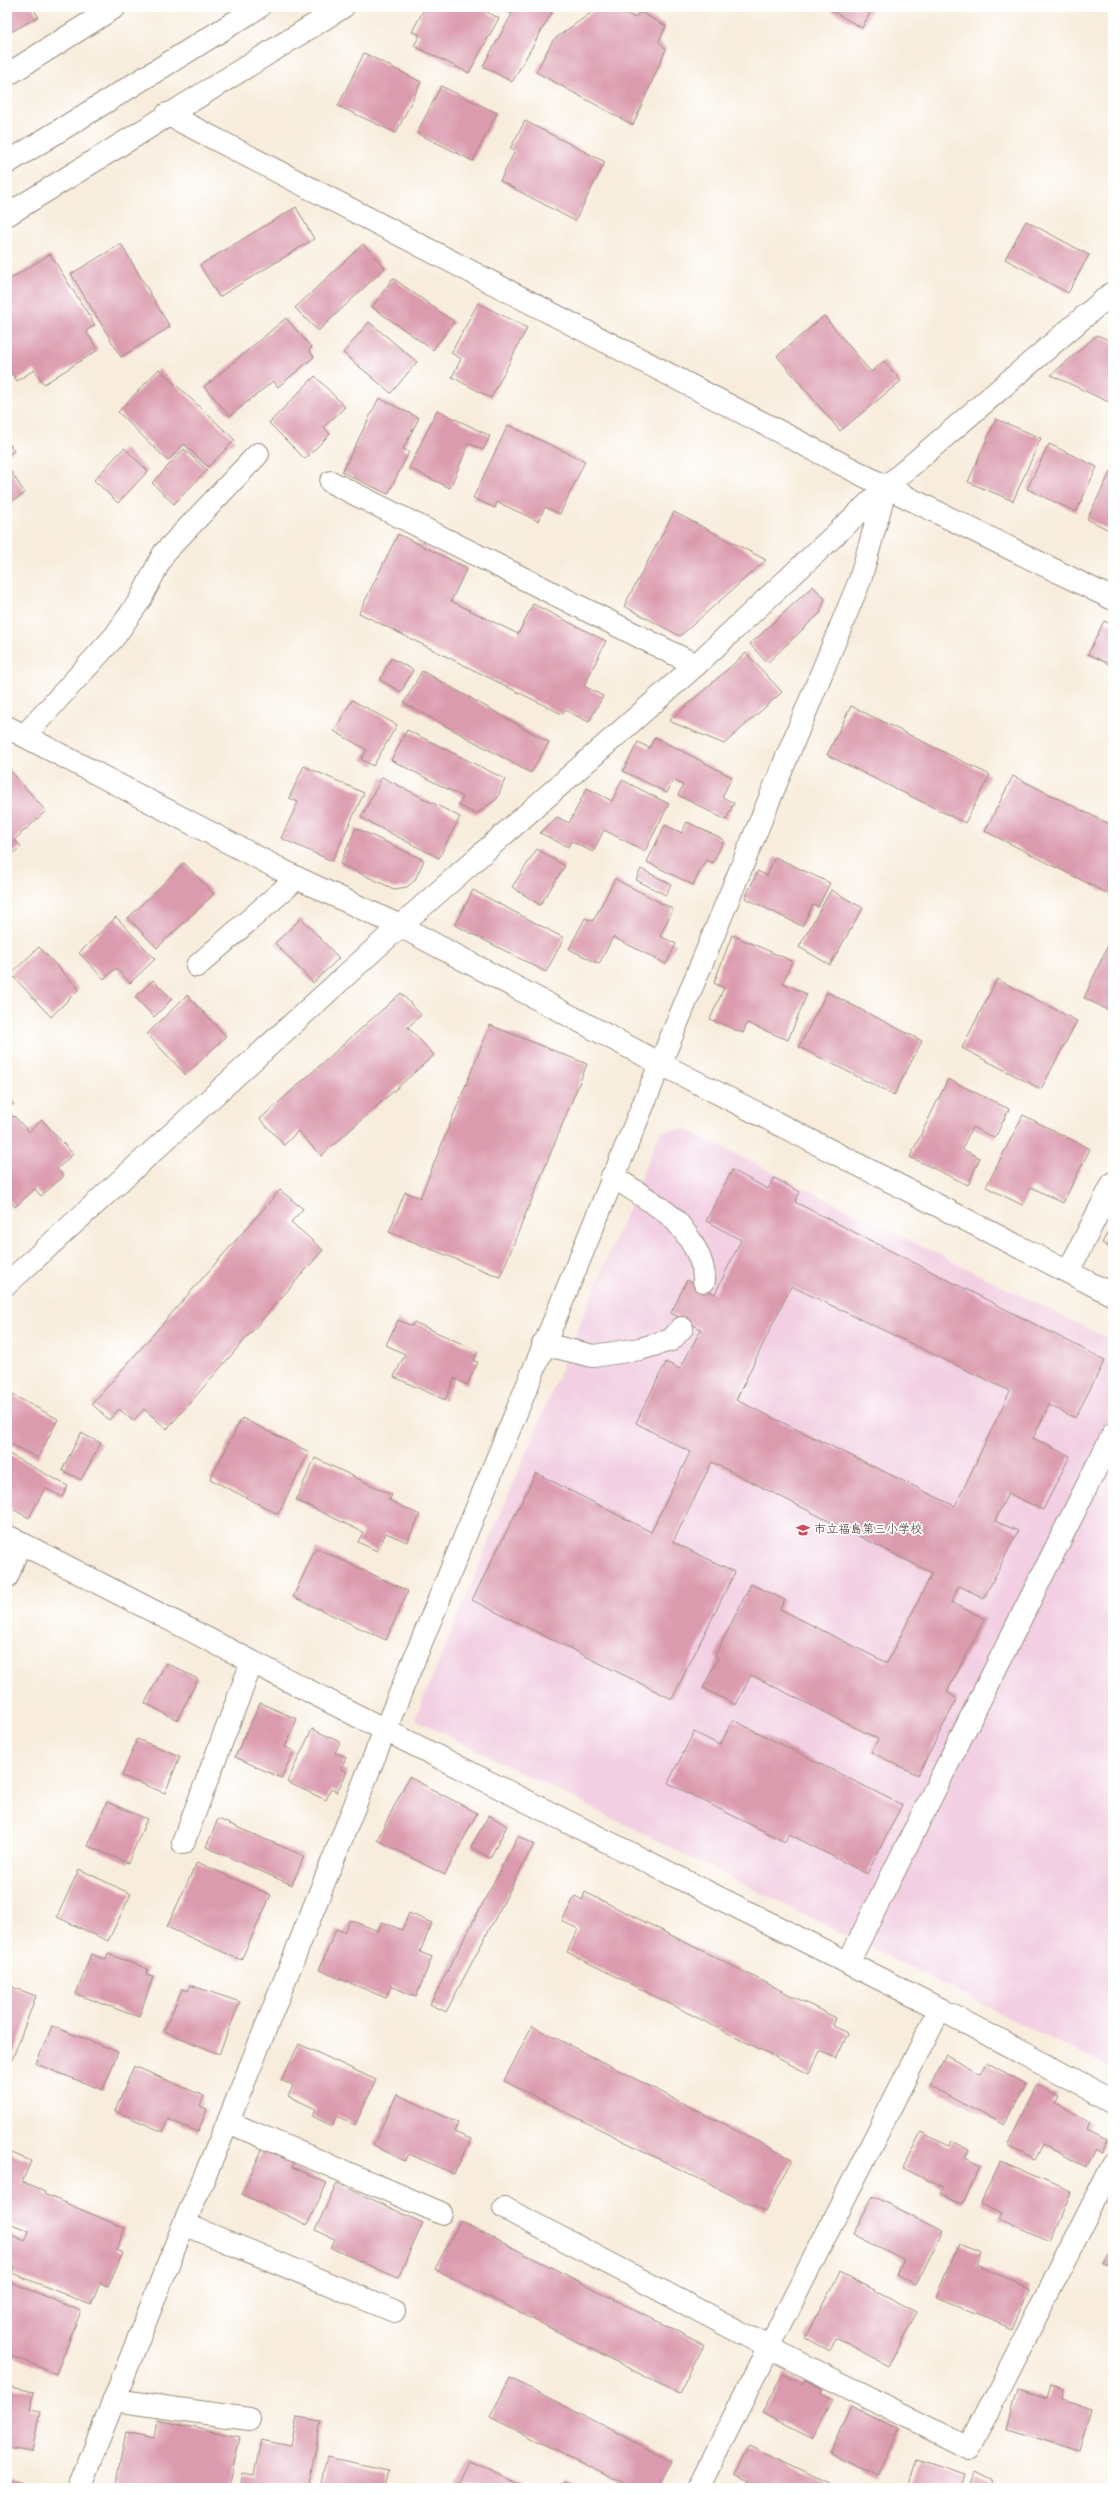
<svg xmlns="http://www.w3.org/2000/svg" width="1120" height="2495" font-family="Dekko,'Klee One',sans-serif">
	<rect width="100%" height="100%" fill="#fff"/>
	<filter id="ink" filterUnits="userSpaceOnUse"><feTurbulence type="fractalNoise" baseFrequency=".025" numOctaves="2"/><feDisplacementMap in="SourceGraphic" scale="8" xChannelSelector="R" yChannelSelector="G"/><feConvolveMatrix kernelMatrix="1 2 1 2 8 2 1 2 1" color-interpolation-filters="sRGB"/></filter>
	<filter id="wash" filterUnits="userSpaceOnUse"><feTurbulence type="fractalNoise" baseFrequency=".012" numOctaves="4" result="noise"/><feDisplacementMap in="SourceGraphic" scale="16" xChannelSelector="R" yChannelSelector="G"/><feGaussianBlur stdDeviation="0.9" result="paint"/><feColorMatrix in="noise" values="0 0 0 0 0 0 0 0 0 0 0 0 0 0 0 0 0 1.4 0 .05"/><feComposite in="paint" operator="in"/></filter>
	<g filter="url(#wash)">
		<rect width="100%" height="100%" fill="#f8eddd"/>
		<!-- built -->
		<polygon fill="#f2cfe2" points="683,1128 1113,1341 1113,2070 415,1719 660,1132"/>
		<g id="blocks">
			<!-- building -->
			<g fill="#db9baf" fill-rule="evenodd">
				<polygon points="7,7 33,7 38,17 7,34"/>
				<polygon points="425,7 477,7 499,18 469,73 414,46 420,35 412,32"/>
				<polygon points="499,7 555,7 512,82 483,66 512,14"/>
				<polygon points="599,7 614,12 617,7 630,7 628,14 635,18 640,12 666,26 659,41 666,49 633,125 536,72 553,40"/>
				<polygon points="825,7 873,7 862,28"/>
				<polygon points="364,53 421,82 396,133 338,106"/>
				<polygon points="441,86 497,113 473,161 417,133"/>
				<polygon points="525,121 605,162 575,221 500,181 515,151 510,149"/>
				<polygon points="296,207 314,239 219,297 200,265"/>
				<polygon points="1026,221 1089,255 1068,293 1005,259"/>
				<polygon points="121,244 170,327 121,357 71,274"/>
				<polygon points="363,244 385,268 318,331 295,308"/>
				<polygon points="50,254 95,325 86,331 98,350 44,384 34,370 17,381 7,366 7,281"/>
				<polygon points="393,278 454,322 433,350 372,307"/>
				<polygon points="478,303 527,328 491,398 452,377 461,359 451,353"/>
				<polygon points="824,316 871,372 884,361 901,381 840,431 777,356"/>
				<polygon points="286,318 312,348 309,350 314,357 278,387 273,381 230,416 204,387"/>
				<polygon points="369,322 417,362 391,393 343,353"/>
				<polygon points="1097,335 1113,342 1113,404 1051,375"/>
				<polygon points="159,369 235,440 208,467 184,444 168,461 118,412"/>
				<polygon points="315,376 345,407 324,427 330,434 305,459 269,423"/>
				<polygon points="379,398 419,418 403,449 409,452 388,494 342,472"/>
				<polygon points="437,410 490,436 483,450 469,443 450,488 409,468"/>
				<polygon points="996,419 1041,438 1013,501 968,482"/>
				<polygon points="508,425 585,461 560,514 545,507 538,521 497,502 495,508 473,498"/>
				<polygon points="7,440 14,451 7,456"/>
				<polygon points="1049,444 1097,467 1076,512 1027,489"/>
				<polygon points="124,448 148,471 118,503 94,480"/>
				<polygon points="184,449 207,470 174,504 152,483"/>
				<polygon points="7,466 25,493 7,505"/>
				<polygon points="1111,471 1113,472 1113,532 1087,519"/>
				<polygon points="674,512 766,560 680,636 624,606"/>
				<polygon points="398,534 467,568 451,601 518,634 533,604 606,641 584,686 603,696 589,722 565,710 562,714 359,613"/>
				<polygon points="813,586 825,599 820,613 767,663 750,644"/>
				<polygon points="1104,621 1113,625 1113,666 1088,654"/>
				<polygon points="746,653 782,692 724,744 669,721"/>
				<polygon points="391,658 413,670 401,692 380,680"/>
				<polygon points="422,671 549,742 531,773 404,703"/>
				<polygon points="352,700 397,725 373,766 361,759 367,750 334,731"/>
				<polygon points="851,706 990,775 965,823 827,755"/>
				<polygon points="407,730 505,779 497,799 476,814 458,805 463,797 391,760"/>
				<polygon points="655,737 732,777 722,797 734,803 726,820 678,795 683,785 673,780 667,793 623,771 638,742 649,748"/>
				<polygon points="304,766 364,793 332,861 281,838 298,802 289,798"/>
				<polygon points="7,767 46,811 14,840 21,846 7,859"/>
				<polygon points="1013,776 1113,826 1113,896 985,831"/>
				<polygon points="382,777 460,817 439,858 361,818"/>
				<polygon points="622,780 669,804 645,851 604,830 593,852 571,841 568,847 540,833 557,817 569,823 587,788 612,801"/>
				<polygon points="687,822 724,840 713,863 706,860 693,885 647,862 665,825 682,833"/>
				<polygon points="356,828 424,860 415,880 407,887 394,889 340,864"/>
				<polygon points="537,849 565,866 540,905 512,887"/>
				<polygon points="775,857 830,883 818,907 813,905 802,926 745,898 758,871 767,876"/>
				<polygon points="184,863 214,894 157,948 128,918"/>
				<polygon points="641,869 671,884 666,895 636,880"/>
				<polygon points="615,879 673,909 660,936 676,944 666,964 613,937 599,964 569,949 585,918 593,921"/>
				<polygon points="473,890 564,938 546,972 455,925"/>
				<polygon points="831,890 863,908 830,965 799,947"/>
				<polygon points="116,917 155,959 130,983 116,968 104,979 79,953"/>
				<polygon points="301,918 339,958 313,983 275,943"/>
				<polygon points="732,935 792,961 783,983 807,994 788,1040 747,1023 743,1033 710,1019 724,988 714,983"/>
				<polygon points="1109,943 1113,945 1113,1012 1084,998"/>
				<polygon points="39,947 79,989 51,1017 11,974"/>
				<polygon points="997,979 1077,1021 1041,1089 962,1048"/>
				<polygon points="153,980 172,999 154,1017 135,997"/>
				<polygon points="827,992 922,1041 894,1095 799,1047"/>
				<polygon points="401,993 421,1015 408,1027 434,1055 321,1156 298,1131 284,1145 260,1119"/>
				<polygon points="187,995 226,1036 186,1075 147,1034"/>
				<polygon points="490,1025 587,1064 500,1277 389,1232 405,1192 420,1198"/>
				<polygon points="948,1079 1009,1109 995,1138 972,1127 962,1149 980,1158 968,1185 910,1157"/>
				<polygon points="7,1096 14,1104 7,1110"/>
				<polygon points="1023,1115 1090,1149 1063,1203 1031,1187 1022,1205 986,1187"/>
				<polygon points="14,1116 29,1132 42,1120 73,1154 57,1169 64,1176 41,1196 35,1189 15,1207 7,1198 7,1123"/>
				<path d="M732 1170 768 1189 774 1178 800 1192 795 1202 1105 1360 1075 1418 1049 1405 1033 1438 1070 1456 1043 1510 1008 1493 995 1521 1018 1531 984 1598 959 1586 951 1602 985 1619 947 1692 957 1699 918 1775 871 1752 878 1739 751 1675 736 1705 703 1688 718 1658 715 1656 751 1584 785 1600 780 1609 887 1663 932 1573 712 1462 673 1542 735 1572 672 1699 472 1600 536 1473 651 1532 690 1452 636 1423 666 1362 680 1369 701 1329 671 1313 687 1280 715 1294 741 1240 706 1221ZM791 1286 1010 1391 955 1506 736 1400Z"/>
				<polygon points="280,1190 303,1209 291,1222 323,1250 167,1429 144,1409 133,1421 119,1409 109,1420 92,1404"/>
				<polygon points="1113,1223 1113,1249 1102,1243"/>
				<polygon points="398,1320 412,1326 414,1322 478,1351 474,1361 478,1362 467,1385 455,1378 445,1400 394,1377 405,1354 386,1345"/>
				<polygon points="7,1392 58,1419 38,1458 7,1442"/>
				<polygon points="242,1418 309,1452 278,1514 210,1479"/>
				<polygon points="81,1433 101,1443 81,1480 62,1470"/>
				<polygon points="7,1453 68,1486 62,1497 45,1488 29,1518 7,1506"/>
				<polygon points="315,1458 392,1495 389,1500 420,1515 407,1542 386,1533 377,1551 358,1542 363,1532 296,1500"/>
				<polygon points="316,1548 408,1591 386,1640 293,1597"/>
				<polygon points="166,1663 198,1679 177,1720 145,1703"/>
				<polygon points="260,1703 297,1719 285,1747 294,1751 281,1778 235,1757"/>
				<polygon points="733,1720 902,1805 867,1874 789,1834 785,1842 668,1783 694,1732 720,1745"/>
				<polygon points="312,1729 340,1742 335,1753 346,1757 341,1769 347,1772 337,1792 331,1789 326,1800 287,1782"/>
				<polygon points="137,1739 180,1756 165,1793 122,1776"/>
				<polygon points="409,1777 477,1813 445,1875 377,1840"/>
				<polygon points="107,1802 147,1819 128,1863 88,1846"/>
				<polygon points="489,1815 507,1826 490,1858 471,1847"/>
				<polygon points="218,1819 304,1856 292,1885 206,1847"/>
				<polygon points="518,1836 534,1844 446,2012 430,2004"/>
				<polygon points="197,1862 271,1895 241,1960 167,1927"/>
				<polygon points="79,1869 131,1894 108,1941 57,1917"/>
				<polygon points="585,1892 836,2018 833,2026 848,2033 836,2058 820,2051 809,2074 567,1952 578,1929 562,1921 575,1896 582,1900"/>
				<polygon points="409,1913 432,1923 420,1952 432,1957 416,1997 391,1986 386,1998 319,1970 336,1929 344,1932 350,1920 378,1931 382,1922 402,1930"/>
				<polygon points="91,1954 106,1960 108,1954 148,1969 146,1975 153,1977 139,2017 76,1994"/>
				<polygon points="7,1985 36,1996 12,2060 7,2059"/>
				<polygon points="190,1985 240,2002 219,2054 164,2031 182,1989 188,1991"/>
				<polygon points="52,2026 118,2052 103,2090 36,2064"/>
				<polygon points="532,2026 792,2159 765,2212 504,2081"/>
				<polygon points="299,2044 376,2080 355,2125 337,2116 332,2126 312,2116 316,2109 288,2096 293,2086 281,2080"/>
				<polygon points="946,2055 980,2073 986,2063 1026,2085 1004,2125 930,2086"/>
				<polygon points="134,2066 204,2096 200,2106 207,2109 198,2132 168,2119 163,2132 115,2111"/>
				<polygon points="1037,2085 1057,2095 1053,2103 1090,2122 1087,2129 1107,2139 1101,2152 1095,2149 1086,2166 1043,2144 1035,2160 1008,2146"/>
				<polygon points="397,2094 458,2123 454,2132 471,2139 454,2174 409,2154 405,2161 373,2145"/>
				<polygon points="921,2132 948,2146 951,2141 969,2150 965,2157 981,2165 962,2204 940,2193 943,2188 903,2168"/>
				<polygon points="264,2145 295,2159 292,2167 327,2183 307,2225 242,2194"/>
				<polygon points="7,2151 31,2161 22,2182 45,2192 44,2194 125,2228 116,2250 123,2253 108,2286 100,2283 91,2305 12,2273 14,2266 7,2264 10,2254 7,2253 7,2233 25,2241 29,2231 7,2222"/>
				<polygon points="1000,2161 1071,2192 1050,2242 999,2219 1002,2213 981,2203"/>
				<polygon points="337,2183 423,2223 398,2278 331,2248 335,2239 315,2230"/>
				<polygon points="873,2196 943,2231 916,2285 897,2275 904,2260 853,2234"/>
				<polygon points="460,2221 704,2345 679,2394 435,2269"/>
				<polygon points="959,2244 981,2253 976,2265 1030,2288 1013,2328 937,2297"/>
				<polygon points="1113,2245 1113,2269 1103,2264"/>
				<polygon points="840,2272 917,2312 888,2366 835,2338 829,2351 805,2338"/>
				<polygon points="8,2281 81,2311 56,2374 7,2354"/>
				<polygon points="783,2374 803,2384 805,2380 823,2389 821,2393 833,2399 813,2439 762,2413"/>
				<polygon points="510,2378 672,2461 658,2488 631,2488 490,2417"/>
				<polygon points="7,2386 34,2392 30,2409 40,2411 32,2452 7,2448"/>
				<polygon points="1051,2386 1064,2390 1062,2400 1092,2409 1080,2451 1006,2429 1017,2390 1047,2399"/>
				<polygon points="852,2407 900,2430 877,2476 830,2453"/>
				<polygon points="297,2417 321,2421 308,2488 240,2488 243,2473 254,2475 261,2440 291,2446"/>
				<polygon points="157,2420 240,2437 229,2488 115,2488 126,2432 154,2438"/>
				<polygon points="750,2446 837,2488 745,2488 748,2482 735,2475"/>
				<polygon points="327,2457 388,2470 384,2488 320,2488"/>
				<polygon points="917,2458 965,2474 961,2488 907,2488"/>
				<polygon points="469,2461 528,2488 456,2488"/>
				<polygon points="976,2473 994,2482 991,2488 969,2488"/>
				<polygon points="7,2479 24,2483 23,2488 7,2488"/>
				<polygon points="564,2481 581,2488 561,2488"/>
			</g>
		</g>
	</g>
	<g filter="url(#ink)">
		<use href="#blocks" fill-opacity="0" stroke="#9a8c7e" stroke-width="1"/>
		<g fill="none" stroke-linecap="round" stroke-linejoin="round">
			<defs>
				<g id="minor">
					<polyline points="7,75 115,7"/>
					<polyline points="167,114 886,487 1113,599"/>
					<polyline points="7,163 259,7"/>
					<polyline points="7,215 343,7"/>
					<polyline points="331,482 696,665"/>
					<polyline points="7,727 297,878 400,926 659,1063 1113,1295"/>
					<polyline points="25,735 115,636 140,600 164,553 258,454"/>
					<polyline points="197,966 297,878"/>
					<path d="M612 1176C628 1187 664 1208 676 1221 689 1236 705 1260 704 1281"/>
					<polyline points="1068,1272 1113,1183"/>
					<polyline points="7,1284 400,926 696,665 886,487 1113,292"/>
					<polyline points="543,1344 593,1356 640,1349 671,1340 682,1328"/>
					<polyline points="7,1536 385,1730 940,2009 1113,2101"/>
					<polyline points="7,1577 20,1542"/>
					<polyline points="183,1843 252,1662"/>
					<polyline points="848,1963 1113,1434"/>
					<polyline points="228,2122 441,2213"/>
					<polyline points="504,2208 770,2348 969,2448 1113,2165"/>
					<polyline points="184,2224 394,2311"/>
					<polyline points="114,2400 249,2419"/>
					<polyline points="79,2488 184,2224 228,2122 385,1730 860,580 886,487"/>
					<polyline points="698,2488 940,2009"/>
				</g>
			</defs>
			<!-- minor casing -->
			<use href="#minor" stroke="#9a8c7e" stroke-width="24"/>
			<!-- minor -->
			<use href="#minor" stroke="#fff" stroke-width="22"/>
		</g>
	</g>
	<!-- icons -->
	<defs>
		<symbol id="school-bare" viewBox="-9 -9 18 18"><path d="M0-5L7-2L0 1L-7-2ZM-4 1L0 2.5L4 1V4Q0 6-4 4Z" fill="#d1495b" stroke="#fff" stroke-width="2.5" paint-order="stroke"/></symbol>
	</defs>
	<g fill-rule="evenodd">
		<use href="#school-bare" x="793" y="1520" width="20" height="20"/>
	</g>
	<g text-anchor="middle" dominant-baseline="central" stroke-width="3.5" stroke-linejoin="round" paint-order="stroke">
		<!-- poi labels -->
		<g font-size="12" fill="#3b2a1e" stroke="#fff" text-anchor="start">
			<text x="814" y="1530">市立福島第三小学校</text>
		</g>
	</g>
	<!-- margin -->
	<rect width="1120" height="2495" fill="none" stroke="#fff" stroke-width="24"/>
</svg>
